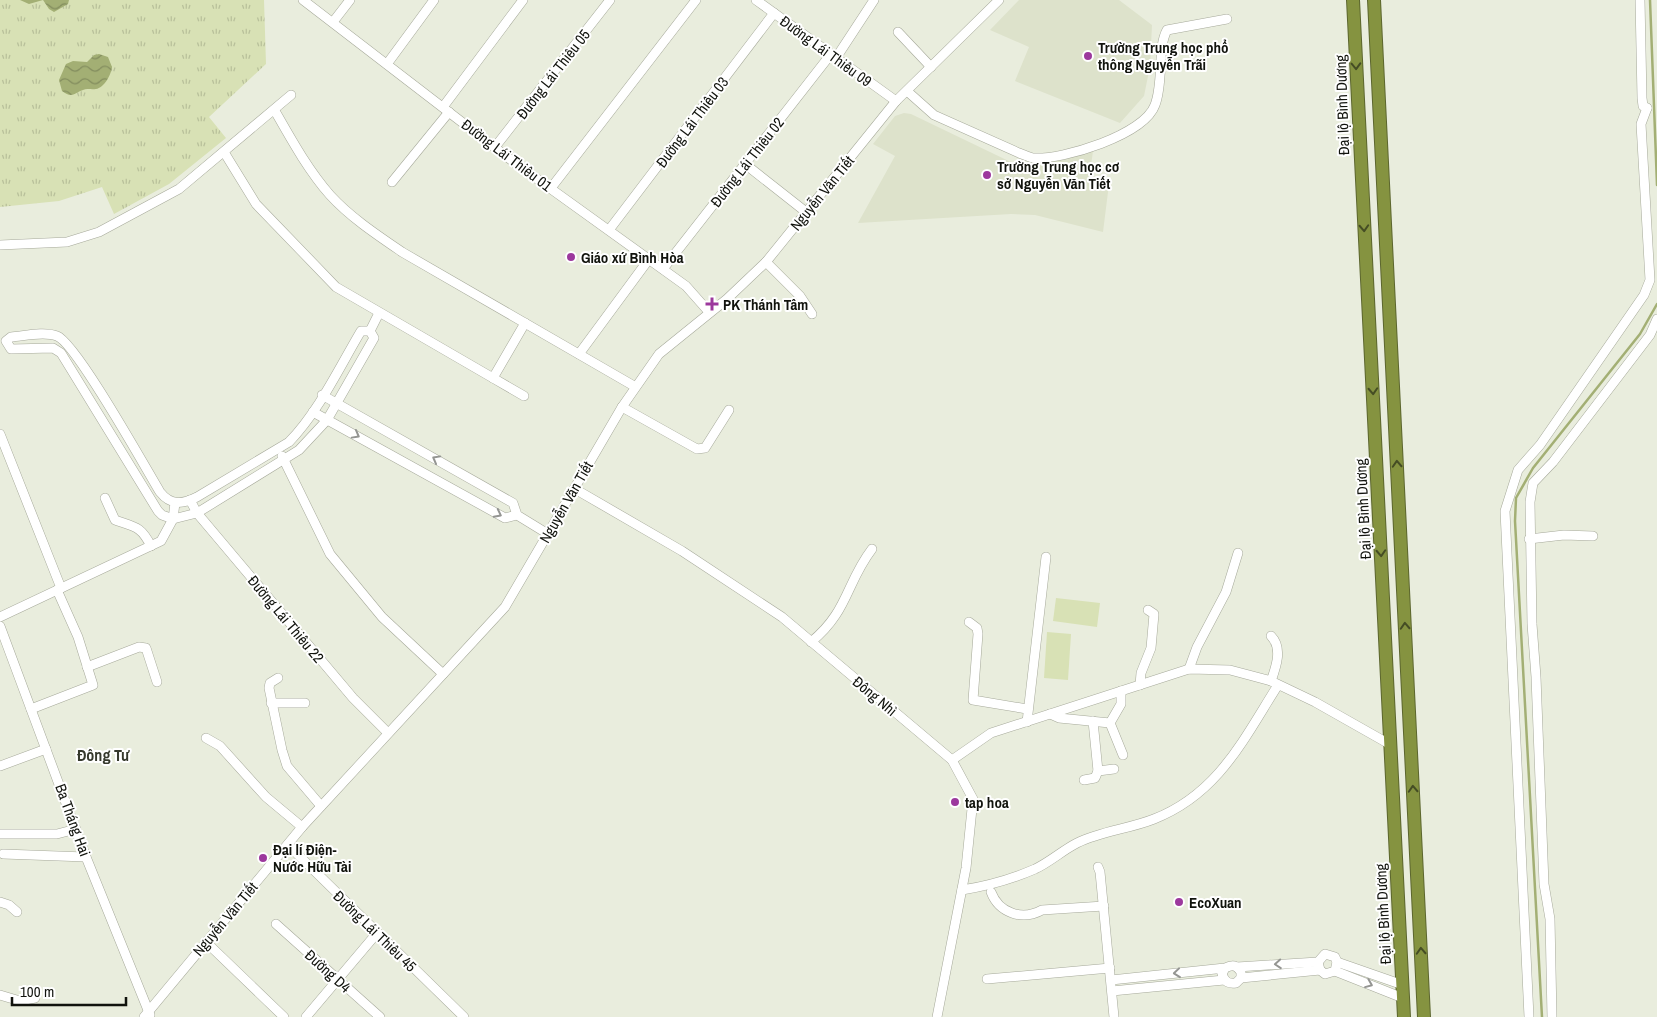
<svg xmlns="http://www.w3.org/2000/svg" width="1657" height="1017" font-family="'Archivo Narrow',sans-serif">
	<defs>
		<pattern id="grass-tufts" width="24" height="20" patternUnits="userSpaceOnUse" patternTransform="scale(1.25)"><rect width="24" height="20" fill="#d8e1b5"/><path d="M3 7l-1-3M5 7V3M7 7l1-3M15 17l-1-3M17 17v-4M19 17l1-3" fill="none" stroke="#b8c09a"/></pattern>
		<pattern id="water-waves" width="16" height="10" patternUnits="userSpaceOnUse" patternTransform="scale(1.25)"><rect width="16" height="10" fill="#a3af74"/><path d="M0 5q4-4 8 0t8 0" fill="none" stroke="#838d5e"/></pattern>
	</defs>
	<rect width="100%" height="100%" fill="#e9eddd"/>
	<!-- built -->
	<g fill="#dde2cb">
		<polygon points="1019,0 1119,0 1152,25 1150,66 1144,96 1120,123 1015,81 1029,47 990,30"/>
		<polygon points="904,113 911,114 1025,169 1093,151 1089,180 1109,184 1103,232 1035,215 1011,214 858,223 895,156 873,144 895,116"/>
	</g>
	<!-- grass -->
	<polygon fill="url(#grass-tufts)" points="0,0 264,0 266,64 209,117 226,138 169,184 114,214 102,187 59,201 0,207"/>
	<!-- pitch -->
	<g fill="#d8e1b5">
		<polygon points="1056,598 1100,603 1097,627 1053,621"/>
		<polygon points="1047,632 1071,634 1068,680 1044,678"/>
	</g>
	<!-- water -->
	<g fill="url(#water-waves)">
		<polygon points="20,0 69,0 68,4 54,12 49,9 43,0 29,4"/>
		<path d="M99 54 108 57 112 67C111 75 104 88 96 89 91 90 87 88 83 90 74 93 72 99 62 91L59 80 66 64 73 61 87 62 94 55Z"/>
	</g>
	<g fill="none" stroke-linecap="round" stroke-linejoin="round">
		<!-- stream -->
		<g stroke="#a3af74" stroke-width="2.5">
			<polyline points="1650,0 1657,185"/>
			<polyline points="1542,1017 1515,521 1516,498 1533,468 1640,334 1657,304"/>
		</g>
		<defs>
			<g id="minor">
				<polyline points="303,0 515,163 686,286 709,312"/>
				<polyline points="756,0 896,101"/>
				<polyline points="1640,0 1642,98 1643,106 1647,108"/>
				<polyline points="333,22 350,0"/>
				<polyline points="898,32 931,67"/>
				<polyline points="836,58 874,0"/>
				<polyline points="387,64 434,0"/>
				<path d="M907 91 934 115 1019 153C1024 155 1029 157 1033 158 1063 160 1144 135 1155 105 1164 82 1157 48 1167 30L1227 19"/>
				<polyline points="443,107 523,0"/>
				<path d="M275 111C291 139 308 170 330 195 350 217 377 235 402 252L634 386"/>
				<polyline points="495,147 610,0"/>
				<polyline points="224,152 256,204 336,287 493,378 525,323"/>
				<polyline points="745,164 806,212"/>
				<polyline points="392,182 449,112"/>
				<polyline points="551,188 696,0"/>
				<polyline points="609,230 774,13"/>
				<polyline points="0,245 67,242 99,232 179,189 291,95"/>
				<polyline points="766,262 800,296 812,314"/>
				<polyline points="663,269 831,54"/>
				<path d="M361 331H370L374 338 327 420 299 450 197 513 173 519 162 515 158 511 61 353 53 348 11 349 6 341 11 337C24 336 44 331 57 336 76 343 145 467 160 492 171 506 183 504 197 497L289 442C319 411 339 368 361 331Z"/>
				<polyline points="370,331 379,313"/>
				<polyline points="579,354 649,259"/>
				<polyline points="493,378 524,396"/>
				<polyline points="322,395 513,503 517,515 548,534"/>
				<polyline points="622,407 697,449 705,448 729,410"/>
				<polyline points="313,412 505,518 517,515"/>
				<polyline points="0,434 61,588"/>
				<polyline points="282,456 330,554 382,617 443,674"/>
				<polyline points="575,489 682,551 782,617 952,760 973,799 966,868 937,1017"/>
				<path d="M105 498 115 520C135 527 141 526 151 546"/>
				<polyline points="190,500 197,513 353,698 388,733"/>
				<polyline points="1529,539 1564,535 1593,536"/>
				<polyline points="0,617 161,541 173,519 175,503"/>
				<polyline points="969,622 977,628 978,634 973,700 1027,709"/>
				<polyline points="0,626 86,857 150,1015"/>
				<path d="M811 642C848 612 846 583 872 549"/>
				<polyline points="87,667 139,647 146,648 157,682"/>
				<polyline points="1189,669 1197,647 1226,592 1238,553"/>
				<polyline points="278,678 270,683 269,688 282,750 287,766 321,806"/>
				<path d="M1271 681C1276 667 1283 648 1271 636"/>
				<polyline points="1140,685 1141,673 1151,648 1154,614 1148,610"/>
				<polyline points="1121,691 1121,704 1110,723 1123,755"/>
				<polyline points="271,703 305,703"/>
				<polyline points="31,709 93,685 78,637 57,590"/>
				<polyline points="1050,714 1059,718 1110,723"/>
				<polyline points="1093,721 1098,771"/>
				<polyline points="1027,722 1046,557"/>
				<polyline points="206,738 220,746 266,797 302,827"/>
				<polyline points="952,760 991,733 1189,669 1230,670 1271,681 1315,702 1391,745"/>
				<polyline points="0,766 46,749"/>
				<polyline points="1084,780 1095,778 1098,771 1114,769"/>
				<polyline points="0,834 57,834 76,829"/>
				<polyline points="288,845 464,1017"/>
				<polyline points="3,854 86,857"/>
				<polyline points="1098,867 1100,872 1114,1017"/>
				<path d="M962 890C987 886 1012 879 1035 869 1050 862 1063 850 1077 843 1101 831 1129 829 1154 819 1218 794 1243 740 1278 685"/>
				<path d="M991 892C999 913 1022 921 1042 910L1104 906"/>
				<polyline points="0,902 9,905 17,912"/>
				<polyline points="276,924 380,1017"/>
				<polyline points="206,942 284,1017"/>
				<polyline points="1337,962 1403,985"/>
				<polyline points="1237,967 1318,962 1325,954 1335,957 1337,962 1335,971 1325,974 1320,970 1318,962"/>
				<polyline points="1335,971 1403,998"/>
				<polyline points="1241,978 1320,970"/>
				<polyline points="987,979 1110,968"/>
				<path d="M1111 980 1225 968C1233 964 1236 965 1241 972V978L1236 983C1228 984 1225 982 1222 974L1225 968"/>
				<polyline points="1112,991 1224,980"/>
				<polyline points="0,995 20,1001 35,998"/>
				<polyline points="144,1017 302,827 505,607 622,407 659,354 727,299 766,262 896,101 999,0"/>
				<polyline points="306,1017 377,933"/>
				<polyline points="1529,1017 1505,511 1518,470 1540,445 1644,295 1650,280 1641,124 1647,108"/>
				<polyline points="1552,1017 1550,919 1544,884 1536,677 1532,624 1530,502 1533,483 1553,462 1650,335 1657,319"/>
			</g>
			<g id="highway">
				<polyline points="1353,0 1404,1017"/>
				<polyline points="1374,0 1424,1017"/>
			</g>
		</defs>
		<!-- minor casing -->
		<use href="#minor" stroke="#a6a99a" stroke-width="10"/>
		<!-- highway casing -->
		<use href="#highway" stroke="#5c662e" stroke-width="14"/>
		<!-- minor -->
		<use href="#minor" stroke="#fff" stroke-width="9"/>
		<!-- highway -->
		<use href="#highway" stroke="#859340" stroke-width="12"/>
	</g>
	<!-- one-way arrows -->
	<defs><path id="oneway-chevron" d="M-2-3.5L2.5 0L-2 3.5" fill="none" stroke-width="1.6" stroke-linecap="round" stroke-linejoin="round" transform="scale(1.25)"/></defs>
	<g stroke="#454d24">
		<use href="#oneway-chevron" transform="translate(1356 66) rotate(88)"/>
		<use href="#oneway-chevron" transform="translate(1364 228) rotate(87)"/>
		<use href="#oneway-chevron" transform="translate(1373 391) rotate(87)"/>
		<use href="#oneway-chevron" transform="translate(1397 464) rotate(-93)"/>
		<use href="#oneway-chevron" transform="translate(1381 553) rotate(87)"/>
		<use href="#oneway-chevron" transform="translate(1405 626) rotate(-93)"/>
		<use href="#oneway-chevron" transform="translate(1413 789) rotate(-93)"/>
		<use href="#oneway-chevron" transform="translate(1421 951) rotate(-93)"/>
	</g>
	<g stroke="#949592">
		<use href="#oneway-chevron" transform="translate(356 435) rotate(29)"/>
		<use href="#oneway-chevron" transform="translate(436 459) rotate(-151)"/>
		<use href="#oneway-chevron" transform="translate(498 514) rotate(27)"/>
		<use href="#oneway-chevron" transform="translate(1278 964) rotate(176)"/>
		<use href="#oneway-chevron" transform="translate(1177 973) rotate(174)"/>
		<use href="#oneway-chevron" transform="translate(1369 984) rotate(22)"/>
	</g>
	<!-- markers -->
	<g fill="#9c389d" stroke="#fff" stroke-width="2">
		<circle cx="1088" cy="56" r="5"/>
		<circle cx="987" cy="175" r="5"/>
		<circle cx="571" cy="257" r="5"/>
		<path d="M709.5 296.5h5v5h5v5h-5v5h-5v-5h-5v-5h5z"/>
		<circle cx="955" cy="802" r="5"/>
		<circle cx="263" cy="858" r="5"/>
		<circle cx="1179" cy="902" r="5"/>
	</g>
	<g text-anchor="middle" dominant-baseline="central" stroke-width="4" stroke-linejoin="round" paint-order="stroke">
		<!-- poi labels -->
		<g font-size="15" font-weight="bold" fill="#11130d" stroke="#fff" text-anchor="start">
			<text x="1098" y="47">Trường Trung học phổ<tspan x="1098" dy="17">thông Nguyễn Trãi</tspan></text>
			<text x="997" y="166">Trường Trung học cơ<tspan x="997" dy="17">sở Nguyễn Văn Tiết</tspan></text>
			<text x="581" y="257">Giáo xứ Bình Hòa</text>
			<text x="723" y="304">PK Thánh Tâm</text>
			<text x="965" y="802">tap hoa</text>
			<text x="273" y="849">Đại lí Điện-<tspan x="273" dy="17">Nước Hữu Tài</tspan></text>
			<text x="1189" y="902">EcoXuan</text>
		</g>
		<!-- street labels -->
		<g font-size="15" fill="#11130d" stroke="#fff">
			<text transform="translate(826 51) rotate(36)">Đường Lái Thiêu 09</text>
			<text transform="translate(553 74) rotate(-52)">Đường Lái Thiêu 05</text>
			<text transform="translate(1342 105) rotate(-92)">Đại lộ Bình Dương</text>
			<text transform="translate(692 122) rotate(-53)">Đường Lái Thiêu 03</text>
			<text transform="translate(507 155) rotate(37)">Đường Lái Thiêu 01</text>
			<text transform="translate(747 162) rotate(-52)">Đường Lái Thiêu 02</text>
			<text transform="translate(822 193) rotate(-51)">Nguyễn Văn Tiết</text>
			<text transform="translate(566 502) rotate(-60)">Nguyễn Văn Tiết</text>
			<text transform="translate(1363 509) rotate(-93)">Đại lộ Bình Dương</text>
			<text transform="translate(286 619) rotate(50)">Đường Lái Thiêu 22</text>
			<text transform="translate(875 696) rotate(40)">Đông Nhì</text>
			<text transform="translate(73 820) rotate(70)">Ba Tháng Hai</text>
			<text transform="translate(1383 914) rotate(-93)">Đại lộ Bình Dương</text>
			<text transform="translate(225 919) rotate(-50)">Nguyễn Văn Tiết</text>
			<text transform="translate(375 931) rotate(44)">Đường Lái Thiêu 45</text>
			<text transform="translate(328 971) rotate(42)">Đường D4</text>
		</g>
		<!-- neighbourhood labels -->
		<g font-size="16" font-weight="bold" fill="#36392d" stroke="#fff">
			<text x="103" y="755">Đông Tư</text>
		</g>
	</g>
	<!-- scale -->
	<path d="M12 997v8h114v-8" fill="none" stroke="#11130d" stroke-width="2.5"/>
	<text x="20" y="997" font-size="15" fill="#11130d" stroke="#ffffff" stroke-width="4" paint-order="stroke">100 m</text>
</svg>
